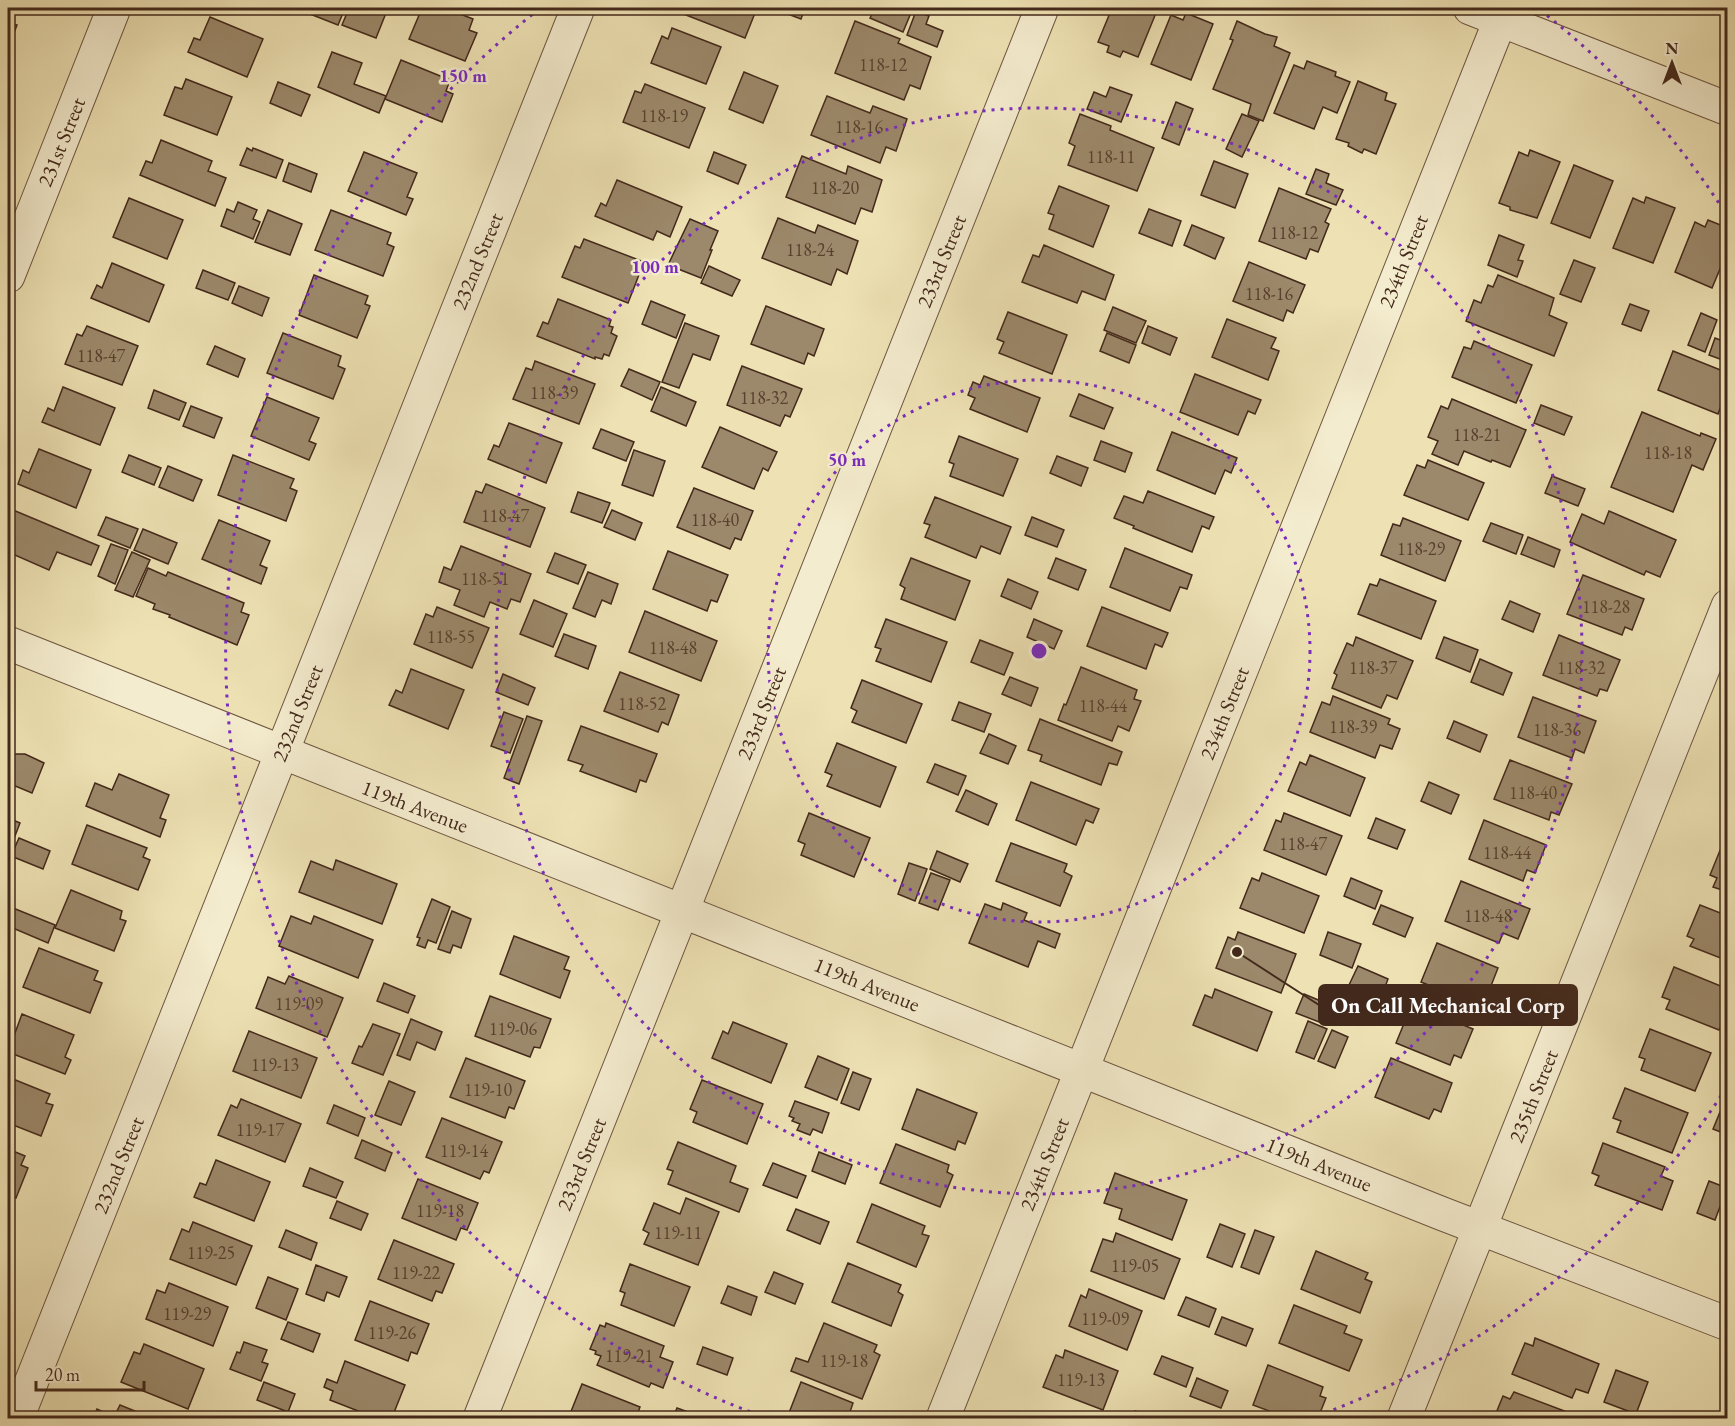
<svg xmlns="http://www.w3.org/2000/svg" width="1735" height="1426" font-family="'EB Garamond',serif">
	<rect width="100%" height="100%" fill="#eee2b4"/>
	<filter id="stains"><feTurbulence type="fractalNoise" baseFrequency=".00333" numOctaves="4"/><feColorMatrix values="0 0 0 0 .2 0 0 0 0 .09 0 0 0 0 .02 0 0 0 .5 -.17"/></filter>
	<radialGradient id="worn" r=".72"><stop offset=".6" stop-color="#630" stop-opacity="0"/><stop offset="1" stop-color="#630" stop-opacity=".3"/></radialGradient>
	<!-- building -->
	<g fill="#9c896b" stroke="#43291b" stroke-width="1.5">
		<polygon points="307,8 345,8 338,25 305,12"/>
		<polygon points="349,8 388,8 376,38 342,25"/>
		<polygon points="422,8 445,8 473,19 469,30 477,33 465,61 409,39"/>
		<polygon points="668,8 757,8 745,38"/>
		<polygon points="772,8 805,8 801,19"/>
		<polygon points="875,8 913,8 903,32 870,18"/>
		<polygon points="1112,8 1158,8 1138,57 1123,51 1120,57 1107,52 1109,46 1098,42"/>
		<polygon points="8,9 14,12 10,23 17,25 8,49"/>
		<polygon points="916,11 929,16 926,24 943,31 937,47 907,35"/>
		<polygon points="1186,13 1213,24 1191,80 1151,64 1171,15 1183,20"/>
		<polygon points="210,17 263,39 247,77 188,52 194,38 200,40"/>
		<polygon points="855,21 900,39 898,43 931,57 920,89 910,85 904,100 835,73"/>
		<polygon points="1237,21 1265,34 1277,37 1274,46 1290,53 1263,121 1248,115 1251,104 1213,89 1233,40 1230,39"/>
		<polygon points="672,28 721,47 706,84 651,63 662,36 668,39"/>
		<polygon points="332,52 362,63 354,84 386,96 379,113 318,87"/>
		<polygon points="401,60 450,80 446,91 453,94 442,122 385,99"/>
		<polygon points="1307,61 1336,72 1335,76 1350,82 1337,113 1323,107 1314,129 1274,113 1294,65 1304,69"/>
		<polygon points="744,72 778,86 763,123 729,109"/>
		<polygon points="186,79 232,97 217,135 164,115 175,87 182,89"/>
		<polygon points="1358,81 1387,93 1385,100 1396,104 1376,154 1364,149 1362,153 1348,146 1349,143 1336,139"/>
		<polygon points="278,82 310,95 301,116 270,103"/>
		<polygon points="645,84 705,108 689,148 623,122 635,91 641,93"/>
		<polygon points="1110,87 1132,95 1121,122 1087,109 1094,92 1106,97"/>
		<polygon points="827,96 870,113 873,106 907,119 896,151 886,147 880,163 811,135"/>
		<polygon points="1176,102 1193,109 1179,145 1162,138"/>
		<polygon points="1080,114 1111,126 1110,130 1154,148 1137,191 1068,165 1075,146 1069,143"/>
		<polygon points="1242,114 1259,121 1242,157 1226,149"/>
		<polygon points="161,140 212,161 208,171 226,178 215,206 140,175 146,161 152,163"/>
		<polygon points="247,148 252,151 253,148 283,160 276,178 240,165"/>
		<polygon points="1530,150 1560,162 1537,218 1510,210 1510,207 1499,203 1519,152 1528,156"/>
		<polygon points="364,152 417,173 407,197 413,199 406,215 348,191"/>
		<polygon points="714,152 746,165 738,184 707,171"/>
		<polygon points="802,156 846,174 848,166 882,180 872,212 861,208 855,224 786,197"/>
		<polygon points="1214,161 1248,174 1235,208 1201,195"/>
		<polygon points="289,163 317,174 311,192 283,181"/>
		<polygon points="1574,165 1613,181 1590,238 1551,223"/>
		<polygon points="1316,169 1329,174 1326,183 1343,190 1336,205 1306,194"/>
		<polygon points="617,180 682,207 670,237 657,231 653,240 595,216 601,203 606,206"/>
		<polygon points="1059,186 1109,206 1093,247 1049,229 1054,215 1048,213"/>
		<polygon points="1279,188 1331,209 1325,222 1329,224 1318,252 1310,249 1306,259 1259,241"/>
		<polygon points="1646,197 1675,208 1653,263 1613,248 1633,198 1644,203"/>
		<polygon points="129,198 183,220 167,259 113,237"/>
		<polygon points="238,202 257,210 253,219 260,222 253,239 221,226 227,209 234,212"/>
		<polygon points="1149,209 1181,221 1172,246 1139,233"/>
		<polygon points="268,210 302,224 290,255 255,242"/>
		<polygon points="331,210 391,233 387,244 394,247 383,276 315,250"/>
		<polygon points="778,218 815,233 818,225 858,241 847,274 837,269 831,285 762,258"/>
		<polygon points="690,219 718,231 710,250 712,250 701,278 668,265"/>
		<polygon points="1708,220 1728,228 1728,250 1712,288 1675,272 1695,222 1705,227"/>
		<polygon points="1192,225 1224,238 1215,259 1184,245"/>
		<polygon points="1499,235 1524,245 1518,260 1523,261 1517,277 1488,265"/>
		<polygon points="584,239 644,262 628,303 562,277 575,246 580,248"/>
		<polygon points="1044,245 1114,275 1105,300 1082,291 1077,303 1022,282 1033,255 1039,257"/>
		<polygon points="1574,260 1595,268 1581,302 1560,294"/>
		<polygon points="1249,262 1305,285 1293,313 1287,310 1283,321 1233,301"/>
		<polygon points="112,263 164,285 149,322 91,298 97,285 102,288"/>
		<polygon points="709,266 740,280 732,296 701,283"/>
		<polygon points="203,270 235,283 228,300 196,288"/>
		<polygon points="314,275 368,296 365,304 370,306 357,338 299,315"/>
		<polygon points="1498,275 1554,298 1549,315 1567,323 1554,356 1466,321 1474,300 1481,303 1488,285 1493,287"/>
		<polygon points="239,286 269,298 262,316 232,303"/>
		<polygon points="558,299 611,320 609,326 613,327 611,333 617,336 609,356 604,354 602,359 595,357 595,359 537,336 543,322 548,324"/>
		<polygon points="651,301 685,315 676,338 642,324"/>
		<polygon points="1630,304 1649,311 1641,331 1622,324"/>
		<polygon points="766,306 824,329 814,356 808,353 804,364 751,344"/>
		<polygon points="1113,307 1146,321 1136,343 1104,330"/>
		<polygon points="1008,312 1067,335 1052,374 999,353 1004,342 997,339"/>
		<polygon points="1701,313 1717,320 1705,352 1688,345"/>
		<polygon points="1227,319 1276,338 1271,348 1279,351 1268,380 1212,357"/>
		<polygon points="685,323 719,336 710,360 693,354 679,388 662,382"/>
		<polygon points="87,326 138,346 122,385 65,364 77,334 82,336"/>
		<polygon points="1148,326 1177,338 1170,355 1142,343"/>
		<polygon points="283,333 341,356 338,366 345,369 333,399 267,373"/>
		<polygon points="1107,333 1136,345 1129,363 1100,351"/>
		<polygon points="1715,338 1728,343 1728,362 1709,355"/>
		<polygon points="1474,341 1532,365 1516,403 1452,377 1464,347 1471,349"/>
		<polygon points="215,346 245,359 238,377 207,364"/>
		<polygon points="1673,351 1728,373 1728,387 1718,414 1658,390"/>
		<polygon points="535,361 595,384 579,424 513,399 526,368 532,370"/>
		<polygon points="742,366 802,389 790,417 785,415 780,426 727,405"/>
		<polygon points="629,369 660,382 652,400 621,386"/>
		<polygon points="1195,374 1261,400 1255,414 1248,411 1238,435 1180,412"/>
		<polygon points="984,376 1040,398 1027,432 970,409 975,398 968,395 973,382 980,385"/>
		<polygon points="63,387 115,408 100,445 42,422 48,408 54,411"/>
		<polygon points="661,387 696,402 686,426 651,411"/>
		<polygon points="154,390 186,403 179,420 148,408"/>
		<polygon points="1079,394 1113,408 1104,429 1070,416"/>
		<polygon points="267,397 319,418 309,441 316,444 309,460 251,436"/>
		<polygon points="1452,399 1526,430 1510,467 1492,460 1491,462 1464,451 1458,465 1432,454 1438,441 1428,437 1441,406 1448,409"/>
		<polygon points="1541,405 1572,417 1564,435 1534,423"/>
		<polygon points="191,406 222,418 214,438 183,426"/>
		<polygon points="1642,412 1700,436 1701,433 1716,439 1703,470 1692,465 1673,512 1611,487"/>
		<polygon points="509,423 562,443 546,483 488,459 494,445 499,447"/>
		<polygon points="720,427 777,452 768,471 763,468 754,489 702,467"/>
		<polygon points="601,429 634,442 626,461 593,448"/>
		<polygon points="1172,432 1237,458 1231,473 1225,470 1215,494 1157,470"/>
		<polygon points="959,436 1018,459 1003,496 950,476 954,464 949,462"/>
		<polygon points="1101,441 1132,453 1125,472 1094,460"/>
		<polygon points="39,449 91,470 76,508 18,484 23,470 29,473"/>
		<polygon points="634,450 665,461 653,496 622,485"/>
		<polygon points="129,455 161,468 154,485 122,472"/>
		<polygon points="233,455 294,479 290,488 297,491 286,521 218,495"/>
		<polygon points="1057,456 1088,468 1081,486 1050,473"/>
		<polygon points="1428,460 1484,483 1468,520 1404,495 1417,465 1425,468"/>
		<polygon points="168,466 202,480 193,501 159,487"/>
		<polygon points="1552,476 1585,489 1578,506 1545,493"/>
		<polygon points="486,484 545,508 530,547 464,522 476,491 482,493"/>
		<polygon points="694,488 753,511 741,540 735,538 730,549 677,527"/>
		<polygon points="1148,491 1214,517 1209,529 1202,526 1192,552 1133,528 1134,526 1114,518 1124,496 1143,503"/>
		<polygon points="578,492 610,503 602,523 571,512"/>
		<polygon points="935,497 1011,527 1000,554 981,546 976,558 925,537 930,525 924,523"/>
		<polygon points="13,510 99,546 91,565 57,552 49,570 8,552 8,520"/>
		<polygon points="612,510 642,523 635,540 604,527"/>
		<polygon points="1609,511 1676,540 1660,577 1646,571 1644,575 1570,542 1582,514 1604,524"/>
		<polygon points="106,517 138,529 130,548 98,535"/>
		<polygon points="1032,517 1064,530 1057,547 1025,535"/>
		<polygon points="1403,518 1461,541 1445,581 1381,555 1393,524 1400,526"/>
		<polygon points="219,520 270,541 260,565 267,568 261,584 202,559"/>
		<polygon points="1491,523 1523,535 1516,554 1483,541"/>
		<polygon points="143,529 177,543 168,564 134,550"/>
		<polygon points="1528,537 1560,550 1554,567 1521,554"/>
		<polygon points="111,544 128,550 115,584 98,576"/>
		<polygon points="461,546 531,574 520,602 511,599 507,609 490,602 484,617 454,605 460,590 439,582 444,567 451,570"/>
		<polygon points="1125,548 1192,575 1187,589 1180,587 1170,611 1110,587"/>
		<polygon points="668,551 728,575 717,602 711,600 707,611 653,589"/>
		<polygon points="132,552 150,560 133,597 115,590"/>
		<polygon points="555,553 586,565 578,584 547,572"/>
		<polygon points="911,558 970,581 955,620 901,599 905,588 900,585"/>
		<polygon points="1056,558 1086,570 1078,590 1048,578"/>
		<polygon points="148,568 166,576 168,572 244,603 241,612 249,615 237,645 169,617 170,615 153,609 155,604 136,596"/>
		<polygon points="588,572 618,584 611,604 602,600 595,617 573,608"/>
		<polygon points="1583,575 1644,599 1632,630 1625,627 1622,635 1567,614"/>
		<polygon points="1008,579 1038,592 1031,609 1001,596"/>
		<polygon points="1380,579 1436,601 1421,639 1358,614 1370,584 1377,586"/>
		<polygon points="534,600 567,614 553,647 520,634"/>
		<polygon points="1510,601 1540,614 1533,632 1502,619"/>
		<polygon points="437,607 489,628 472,668 414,644 426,614 433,617"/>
		<polygon points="1102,607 1168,633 1162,647 1155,644 1146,669 1087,646"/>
		<polygon points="645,611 717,641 701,681 629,652"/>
		<polygon points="886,619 947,642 931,682 876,661 881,649 875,647"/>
		<polygon points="1034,619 1062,631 1054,649 1027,637"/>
		<polygon points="564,634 596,646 588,669 555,656"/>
		<polygon points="1559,635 1620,660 1607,691 1600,689 1597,696 1543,675"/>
		<polygon points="1356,637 1413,661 1397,699 1387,695 1381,708 1332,688 1337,675 1334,673 1347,643 1353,646"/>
		<polygon points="1444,637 1478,650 1470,672 1436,658"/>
		<polygon points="980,640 1013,653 1004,675 971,662"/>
		<polygon points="1480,659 1512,673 1503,695 1471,682"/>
		<polygon points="1081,667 1137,690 1134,699 1141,701 1129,731 1118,726 1112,741 1058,720 1064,704 1066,705"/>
		<polygon points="411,669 464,690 448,729 389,705 396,690 402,693"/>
		<polygon points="620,672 679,695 668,725 662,722 658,732 604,711"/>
		<polygon points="503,674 535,688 528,705 496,692"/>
		<polygon points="1010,677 1038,688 1031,706 1002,694"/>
		<polygon points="862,680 922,704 906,743 852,722 857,711 851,708"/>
		<polygon points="1333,696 1390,719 1388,724 1400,729 1392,749 1380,745 1375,758 1310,732 1322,702 1330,705"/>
		<polygon points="1533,697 1596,721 1584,753 1575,749 1572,758 1518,737"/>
		<polygon points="959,702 991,714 984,732 952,720"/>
		<polygon points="504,712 523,719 510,753 491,746"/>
		<polygon points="527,716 542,721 519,784 504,778"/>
		<polygon points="1040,719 1122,752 1117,765 1109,763 1101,785 1040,761 1042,755 1028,750"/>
		<polygon points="1454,721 1487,735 1480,752 1447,738"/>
		<polygon points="581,726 657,754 646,782 640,780 636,792 580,771 583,765 568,760"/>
		<polygon points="989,734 1016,746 1008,764 980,753"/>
		<polygon points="837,743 896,767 880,807 827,786 832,775 825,772"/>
		<polygon points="10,754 25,754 44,763 32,793 8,783 8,761"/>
		<polygon points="1310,755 1365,778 1350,816 1288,791 1300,762 1306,765"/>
		<polygon points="1510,760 1572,784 1559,815 1551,812 1549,820 1494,799"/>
		<polygon points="935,764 966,776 958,795 927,782"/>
		<polygon points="119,774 169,795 160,818 166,820 160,837 86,806 95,783 112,790"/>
		<polygon points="1031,782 1099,809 1093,823 1086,820 1076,845 1016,820"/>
		<polygon points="1429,782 1459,795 1451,814 1421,801"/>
		<polygon points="966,790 997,804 988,825 956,811"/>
		<polygon points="809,813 870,838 854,877 801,855 805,844 798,841"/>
		<polygon points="1284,813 1342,836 1326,875 1264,850 1276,820 1281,822"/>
		<polygon points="8,818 20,823 8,854"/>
		<polygon points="1376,818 1405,830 1397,849 1368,838"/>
		<polygon points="1484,820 1546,845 1535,873 1527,870 1523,881 1469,859"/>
		<polygon points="87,825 147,848 143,857 150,860 138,890 72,864"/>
		<polygon points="1728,837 1728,892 1713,887 1717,878 1710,875 1723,843 1725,844"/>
		<polygon points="19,838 50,851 43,869 11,856"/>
		<polygon points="1011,843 1067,864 1064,872 1072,876 1060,906 996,881"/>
		<polygon points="937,851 968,864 960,882 930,869"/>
		<polygon points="336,860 397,884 382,924 299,892 311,861 333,870"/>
		<polygon points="909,863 927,869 915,901 898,894"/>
		<polygon points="931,873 950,880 938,910 919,903"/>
		<polygon points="1262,873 1319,896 1304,933 1240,908 1252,878 1259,881"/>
		<polygon points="1351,878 1382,891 1375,909 1344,896"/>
		<polygon points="1461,881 1530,909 1518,939 1503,933 1499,943 1445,921"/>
		<polygon points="71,890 122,911 120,919 126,921 114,951 55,928"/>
		<polygon points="432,899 450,907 436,943 428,940 425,948 417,945 420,938 417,937"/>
		<polygon points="1003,903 1027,913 1024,920 1060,934 1055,948 1038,941 1028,967 969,943 985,904 1001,910"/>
		<polygon points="1381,905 1413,918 1405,937 1373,924"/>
		<polygon points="1700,905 1728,916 1728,961 1690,946 1694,939 1687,936"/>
		<polygon points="8,906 55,925 48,943 8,926"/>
		<polygon points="452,911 471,919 461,948 453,945 450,953 438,949"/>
		<polygon points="291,916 311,924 314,916 373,940 358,978 279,946"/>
		<polygon points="1238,932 1296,954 1281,993 1216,968 1228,937 1235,940"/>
		<polygon points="1328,932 1361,944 1352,968 1320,955"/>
		<polygon points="514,936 569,957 564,969 570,971 560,998 500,974"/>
		<polygon points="1437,943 1498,968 1487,996 1479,993 1475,1004 1421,982"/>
		<polygon points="39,948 98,971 94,980 102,983 90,1013 23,987"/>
		<polygon points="1358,966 1388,979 1381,998 1349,985"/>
		<polygon points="1674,967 1728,989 1728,1011 1719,1030 1666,1009 1670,1000 1662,997"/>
		<polygon points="289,976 343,998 327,1037 256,1008 268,977 285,984"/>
		<polygon points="384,983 415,996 408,1013 377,1001"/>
		<polygon points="1215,989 1272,1012 1257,1051 1193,1025 1205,995 1212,998"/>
		<polygon points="1304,994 1335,1007 1327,1025 1296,1013"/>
		<polygon points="490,996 551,1019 540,1048 534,1047 530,1057 475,1036"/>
		<polygon points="1412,1004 1473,1029 1461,1058 1454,1055 1450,1065 1396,1043"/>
		<polygon points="22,1014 74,1035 65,1057 71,1060 65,1074 8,1052"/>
		<polygon points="411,1019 442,1032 435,1050 417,1042 410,1060 397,1055"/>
		<polygon points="1308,1021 1327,1029 1314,1059 1296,1052"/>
		<polygon points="733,1022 787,1044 771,1083 712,1058 723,1031 728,1034"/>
		<polygon points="373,1024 400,1034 383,1075 352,1063 359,1046 362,1047"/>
		<polygon points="1650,1029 1711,1053 1695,1091 1641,1070 1645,1059 1639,1057"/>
		<polygon points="1332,1030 1348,1037 1335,1068 1318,1061"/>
		<polygon points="249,1031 317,1058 301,1098 233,1071"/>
		<polygon points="818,1056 849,1069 837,1100 805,1087"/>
		<polygon points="466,1058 525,1081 514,1109 509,1107 505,1118 450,1097"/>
		<polygon points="1391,1058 1452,1083 1441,1112 1434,1109 1429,1119 1375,1097"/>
		<polygon points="853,1072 871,1079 859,1110 841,1103"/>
		<polygon points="8,1077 50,1094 46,1103 53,1105 41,1136 8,1123"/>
		<polygon points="702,1080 763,1104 747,1144 693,1122 697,1112 690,1109"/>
		<polygon points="389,1081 415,1092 401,1125 375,1115"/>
		<polygon points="1625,1088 1688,1113 1672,1153 1617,1132 1621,1121 1613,1118"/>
		<polygon points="917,1089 977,1113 965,1144 958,1141 955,1150 902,1129"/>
		<polygon points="241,1099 301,1124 285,1162 218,1135 231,1105 237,1108"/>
		<polygon points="795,1101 829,1113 822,1133 813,1129 810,1135 797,1130 800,1124 792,1121 794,1118 789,1116"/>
		<polygon points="334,1105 365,1118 358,1136 327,1123"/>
		<polygon points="1720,1112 1728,1115 1728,1135 1713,1129"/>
		<polygon points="442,1118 502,1142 489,1173 484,1171 480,1179 426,1157"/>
		<polygon points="362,1140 392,1153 385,1171 355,1158"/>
		<polygon points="678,1142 736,1166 730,1182 748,1189 739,1212 668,1184 673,1171 667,1169"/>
		<polygon points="1603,1143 1665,1167 1661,1176 1673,1181 1662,1210 1595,1185 1599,1176 1592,1173"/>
		<polygon points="896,1144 949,1165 947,1172 953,1175 940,1207 880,1183"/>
		<polygon points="8,1149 25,1156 21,1165 28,1168 16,1198 8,1194"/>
		<polygon points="819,1152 852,1165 845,1184 812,1171"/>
		<polygon points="216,1160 270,1182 254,1221 194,1197 200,1183 206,1185"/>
		<polygon points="773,1163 806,1176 797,1198 763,1185"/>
		<polygon points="310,1168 343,1182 336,1198 303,1186"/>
		<polygon points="1115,1173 1187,1200 1172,1240 1119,1219 1122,1209 1104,1203"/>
		<polygon points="418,1179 478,1203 467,1230 461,1228 456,1240 402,1218"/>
		<polygon points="1709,1181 1727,1188 1715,1220 1697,1213"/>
		<polygon points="686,1198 719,1212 698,1265 644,1244 649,1233 643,1230 654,1203 680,1214"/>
		<polygon points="337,1201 368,1214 361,1230 330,1218"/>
		<polygon points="872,1204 925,1226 922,1234 929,1236 916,1267 857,1242"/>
		<polygon points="1728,1208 1728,1224 1722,1222"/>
		<polygon points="796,1209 829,1222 820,1244 787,1230"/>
		<polygon points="193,1222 252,1246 236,1285 170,1259 182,1229 189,1232"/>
		<polygon points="1220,1224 1245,1234 1232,1267 1207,1257"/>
		<polygon points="286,1230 317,1243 311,1260 279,1247"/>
		<polygon points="1255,1230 1274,1237 1259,1274 1241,1267"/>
		<polygon points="1116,1233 1180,1259 1164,1299 1091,1271 1103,1239 1113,1242"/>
		<polygon points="394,1240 454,1264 442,1293 436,1291 432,1301 378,1279"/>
		<polygon points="1316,1251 1368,1273 1365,1279 1372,1282 1360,1313 1301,1289"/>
		<polygon points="848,1263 901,1285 898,1292 903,1295 891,1326 832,1302"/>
		<polygon points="630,1264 690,1287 674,1326 621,1305 625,1293 620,1291"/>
		<polygon points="316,1265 347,1277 339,1297 327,1292 324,1301 306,1294"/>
		<polygon points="774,1272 803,1284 795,1304 765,1292"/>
		<polygon points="268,1277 298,1289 286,1320 256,1308"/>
		<polygon points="169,1283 228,1307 213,1346 146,1319 157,1290 165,1293"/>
		<polygon points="728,1286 757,1297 751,1315 721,1303"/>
		<polygon points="1089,1289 1142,1311 1127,1350 1069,1326 1081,1295 1086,1298"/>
		<polygon points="1186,1297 1216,1309 1209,1327 1178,1315"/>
		<polygon points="370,1301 429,1324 417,1354 411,1352 408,1361 355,1340"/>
		<polygon points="1294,1305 1347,1326 1344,1333 1362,1340 1349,1371 1279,1343"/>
		<polygon points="1222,1317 1253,1329 1246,1346 1215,1334"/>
		<polygon points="288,1322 320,1334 313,1352 281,1339"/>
		<polygon points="606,1323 664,1346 660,1357 673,1362 663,1388 651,1383 649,1387 597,1365 601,1356 595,1354 596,1351 590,1349 600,1325 605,1327"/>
		<polygon points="824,1323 877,1345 874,1352 880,1355 862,1399 791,1371 796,1358 808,1362"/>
		<polygon points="1535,1338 1599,1364 1588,1393 1576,1389 1572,1398 1512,1374 1525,1343 1533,1346"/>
		<polygon points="244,1342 267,1350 262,1362 268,1364 261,1381 230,1369 237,1352 240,1353"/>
		<polygon points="144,1344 204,1369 188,1409 121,1382 134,1352 140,1354"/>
		<polygon points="703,1347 733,1358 727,1375 697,1364"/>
		<polygon points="1065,1350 1118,1371 1103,1410 1043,1387 1056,1355 1063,1358"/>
		<polygon points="1162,1356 1193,1368 1186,1387 1154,1374"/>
		<polygon points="345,1361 405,1385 393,1415 387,1413 385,1418 376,1418 330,1400 333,1391 324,1387 327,1379 337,1383"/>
		<polygon points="1268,1365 1323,1387 1320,1396 1326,1398 1318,1418 1288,1418 1253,1405"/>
		<polygon points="1616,1370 1648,1382 1636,1414 1604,1402"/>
		<polygon points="1197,1378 1228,1391 1221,1408 1190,1396"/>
		<polygon points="264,1382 295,1394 288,1412 257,1400"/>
		<polygon points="801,1382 853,1403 850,1412 857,1414 855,1418 787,1418"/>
		<polygon points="582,1384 640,1407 636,1418 576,1418 570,1414"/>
		<polygon points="1514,1392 1567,1412 1565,1418 1494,1418 1503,1396 1510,1399"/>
		<polygon points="120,1405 152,1418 93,1418 97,1409 114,1417"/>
		<polygon points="677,1408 705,1418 673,1418"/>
		<polygon points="1135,1411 1155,1418 1132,1418"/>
		<polygon points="1044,1412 1061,1418 1041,1418"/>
	</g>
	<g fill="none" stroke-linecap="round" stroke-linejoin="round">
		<defs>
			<g id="minor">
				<polyline points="1470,8 1728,109"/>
				<polyline points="8,276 114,8"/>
				<polyline points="8,643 1443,1214 1728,1324"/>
				<polyline points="17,1418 578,8"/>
				<polyline points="480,1418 1042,8"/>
				<polyline points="943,1418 1505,8"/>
				<polyline points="1404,1418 1728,606"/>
			</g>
		</defs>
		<!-- minor casing -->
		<use href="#minor" stroke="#6e5741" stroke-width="35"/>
		<!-- minor -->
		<use href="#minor" stroke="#f4ecce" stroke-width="33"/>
	</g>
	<!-- distance rings -->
	<g fill="none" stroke="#7b2cbf" stroke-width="3" stroke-dasharray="3 6">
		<circle cx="1039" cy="651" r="271"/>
		<circle cx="1039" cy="651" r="543"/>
		<path d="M1726 1088A814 814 0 0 1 1311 1418M767 1418A814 814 0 0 1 538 10M1540 10A814 814 0 0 1 1726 214"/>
	</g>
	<g text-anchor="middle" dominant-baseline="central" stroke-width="5" stroke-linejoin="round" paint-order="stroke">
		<!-- number labels -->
		<g font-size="18" fill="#59412f">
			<text x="883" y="64">118-12</text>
			<text x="664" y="115">118-19</text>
			<text x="859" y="126">118-16</text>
			<text x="1111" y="156">118-11</text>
			<text x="835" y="187">118-20</text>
			<text x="1294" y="232">118-12</text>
			<text x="810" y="249">118-24</text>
			<text x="1269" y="293">118-16</text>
			<text x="101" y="355">118-47</text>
			<text x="554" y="392">118-39</text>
			<text x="764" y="397">118-32</text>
			<text x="1477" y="434">118-21</text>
			<text x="1668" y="452">118-18</text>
			<text x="505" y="515">118-47</text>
			<text x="715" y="519">118-40</text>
			<text x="1421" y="548">118-29</text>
			<text x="485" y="578">118-51</text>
			<text x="1606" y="606">118-28</text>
			<text x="451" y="636">118-55</text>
			<text x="673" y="647">118-48</text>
			<text x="1373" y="667">118-37</text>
			<text x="1581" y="667">118-32</text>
			<text x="642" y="703">118-52</text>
			<text x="1103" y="705">118-44</text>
			<text x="1353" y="726">118-39</text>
			<text x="1557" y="729">118-36</text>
			<text x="1533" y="792">118-40</text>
			<text x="1303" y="843">118-47</text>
			<text x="1507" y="852">118-44</text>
			<text x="1488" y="915">118-48</text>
			<text x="299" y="1003">119-09</text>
			<text x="513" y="1028">119-06</text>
			<text x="275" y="1064">119-13</text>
			<text x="488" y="1089">119-10</text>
			<text x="260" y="1129">119-17</text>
			<text x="464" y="1150">119-14</text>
			<text x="440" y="1210">119-18</text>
			<text x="678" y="1232">119-11</text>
			<text x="211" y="1252">119-25</text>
			<text x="1135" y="1265">119-05</text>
			<text x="416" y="1272">119-22</text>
			<text x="187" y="1313">119-29</text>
			<text x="1105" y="1318">119-09</text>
			<text x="392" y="1332">119-26</text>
			<text x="629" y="1355">119-21</text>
			<text x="844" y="1360">119-18</text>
			<text x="1081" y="1379">119-13</text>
		</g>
		<!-- street labels -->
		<g font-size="21" fill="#43291b" stroke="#f4ecce">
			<text transform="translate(61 142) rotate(-68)">231st Street</text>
			<text transform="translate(477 261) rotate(-68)">232nd Street</text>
			<text transform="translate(941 261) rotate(-68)">233rd Street</text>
			<text transform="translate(1403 261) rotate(-68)">234th Street</text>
			<text transform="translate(297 713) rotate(-68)">232nd Street</text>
			<text transform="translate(761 713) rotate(-68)">233rd Street</text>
			<text transform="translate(1224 713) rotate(-68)">234th Street</text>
			<text transform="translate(415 806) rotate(21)">119th Avenue</text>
			<text transform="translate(867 984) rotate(22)">119th Avenue</text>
			<text transform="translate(1533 1096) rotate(-68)">235th Street</text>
			<text transform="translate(581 1164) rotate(-68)">233rd Street</text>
			<text transform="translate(1044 1164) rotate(-68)">234th Street</text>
			<text transform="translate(1319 1164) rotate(22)">119th Avenue</text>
			<text transform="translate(118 1165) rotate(-68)">232nd Street</text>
		</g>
	</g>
	<circle cx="1039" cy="651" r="9" fill="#7b2cbf" stroke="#f4ecce" stroke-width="3"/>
	<g font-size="18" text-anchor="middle" font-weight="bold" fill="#7b2cbf" stroke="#f4ecce" stroke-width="5" stroke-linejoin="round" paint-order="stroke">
		<text x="463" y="82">150 m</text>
		<text x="655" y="273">100 m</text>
		<text x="847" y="466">50 m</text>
	</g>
	<!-- callouts -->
	<path fill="none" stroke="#43291b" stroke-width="2" d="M1237 952L1319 1005"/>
	<circle fill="#43291b" stroke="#f4ecce" stroke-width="2" cx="1237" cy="952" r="6"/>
	<rect fill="#43291b" stroke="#43291b" stroke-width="2" x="1319" y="985" width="258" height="40" rx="6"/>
	<g font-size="22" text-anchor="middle" font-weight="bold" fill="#fff">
		<text x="1448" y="1013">On Call Mechanical Corp</text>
	</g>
	<!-- margin -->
	<rect width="1735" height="1426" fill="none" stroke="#eee2b4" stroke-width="30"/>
	<rect x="9" y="9" width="1717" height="1408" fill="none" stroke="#43291b" stroke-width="3"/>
	<rect x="15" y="15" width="1705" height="1396" fill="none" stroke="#43291b" stroke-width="1.5"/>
	<!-- north arrow -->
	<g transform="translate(1672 63)" stroke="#f4ecce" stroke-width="4.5" paint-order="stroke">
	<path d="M0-4.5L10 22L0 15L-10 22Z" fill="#43291b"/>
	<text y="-9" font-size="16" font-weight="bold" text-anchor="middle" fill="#43291b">N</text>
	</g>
	<!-- scale -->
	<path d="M36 1381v9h108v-9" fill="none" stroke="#43291b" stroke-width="3"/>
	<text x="45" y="1381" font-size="18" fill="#43291b" stroke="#f4ecce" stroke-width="4.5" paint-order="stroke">20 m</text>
	<rect width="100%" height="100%" filter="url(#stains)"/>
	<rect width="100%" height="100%" fill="url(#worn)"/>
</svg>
